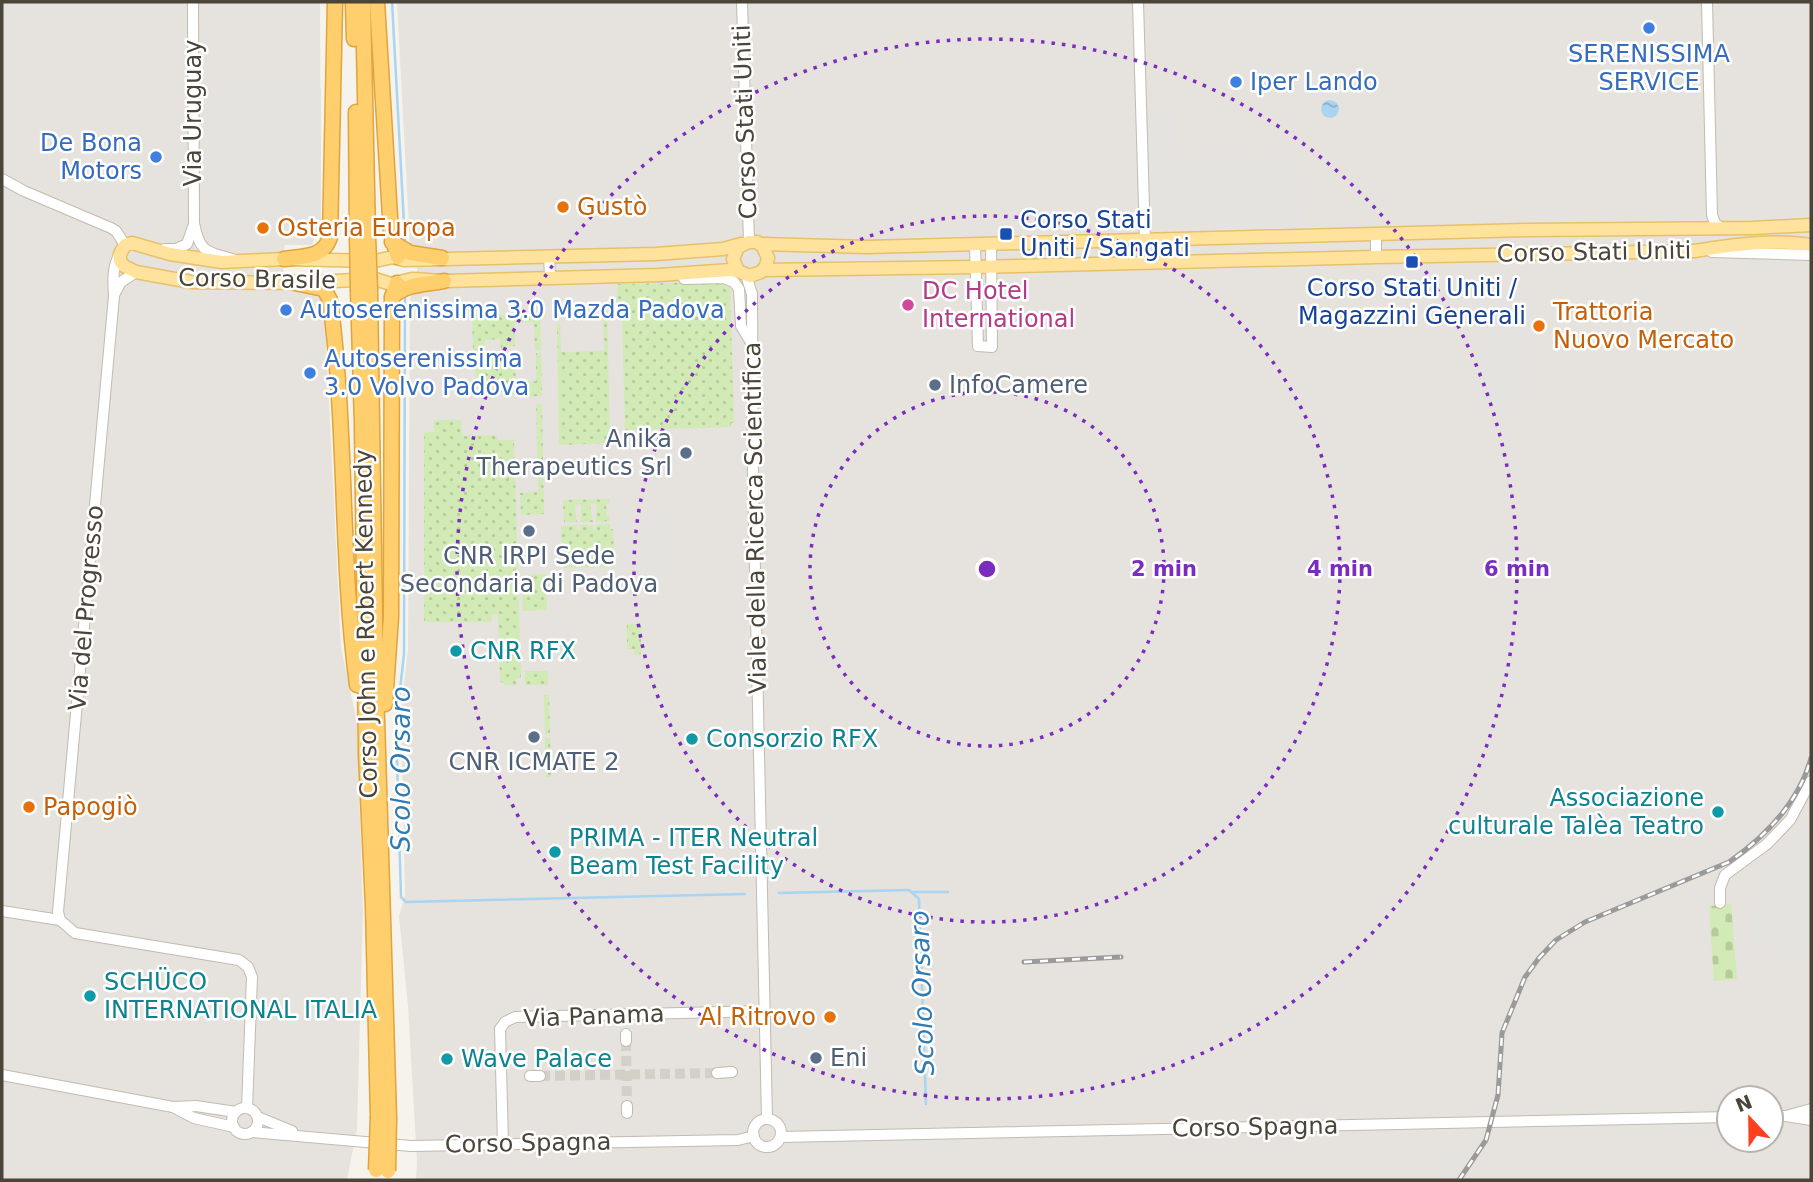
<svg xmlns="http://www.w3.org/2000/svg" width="1813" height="1182" font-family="'DejaVu Sans',sans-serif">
	<defs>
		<pattern id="grass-dots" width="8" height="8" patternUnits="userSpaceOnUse" patternTransform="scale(1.75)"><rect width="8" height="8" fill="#d2eab5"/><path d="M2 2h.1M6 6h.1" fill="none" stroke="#b6ca9c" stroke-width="1.8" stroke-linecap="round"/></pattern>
		<pattern id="cemetery-stones" width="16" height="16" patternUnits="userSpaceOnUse" patternTransform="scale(1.75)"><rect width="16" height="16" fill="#d2eab5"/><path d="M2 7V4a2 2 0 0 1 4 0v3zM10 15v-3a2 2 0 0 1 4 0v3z" fill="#b6ca9c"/></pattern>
		<pattern id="water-ripples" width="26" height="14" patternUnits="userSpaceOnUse" patternTransform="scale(1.75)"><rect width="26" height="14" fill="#a9d4f2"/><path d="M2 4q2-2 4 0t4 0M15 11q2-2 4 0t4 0" fill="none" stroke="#8caec5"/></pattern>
	</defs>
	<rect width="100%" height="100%" fill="#f6f3ec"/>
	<!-- industrial -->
	<g fill="#e6e2dd" fill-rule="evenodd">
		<polygon points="2,2 320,2 321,234 316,234 312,245 285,245 283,253 284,289 310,289 324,302 341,647 357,723 363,912 357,1129 347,1180 2,1180"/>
		<path d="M397 2H1811V1180H416L417 1162 408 1006 399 916 405 895 401 711 408 649 410 299 417 270 415 247 410 246ZM1729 1098H1771V1140H1729Z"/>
	</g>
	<!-- grass -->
	<g fill="url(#grass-dots)">
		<polygon points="724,282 730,288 734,423 731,423 731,427 625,430 622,316 616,309 618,284"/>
		<polygon points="603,305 607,305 610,443 559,445 557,323 560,323 561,352 604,351"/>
		<polygon points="546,313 546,317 540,317 541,350 535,350 534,322 514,323 515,346 506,346 506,351 501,351 500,339 485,340 485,352 473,350 472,316"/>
		<polygon points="536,353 541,353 542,396 519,397 518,382 536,381"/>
		<polygon points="515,354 516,396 503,385 476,385 475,355"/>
		<polygon points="536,404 542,404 544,514 521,515 520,493 538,492"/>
		<polygon points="434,420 461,420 462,436 497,435 497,440 514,440 521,679 516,679 516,685 505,685 500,681 498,614 492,615 491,622 424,622 424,432 434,432"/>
		<polygon points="610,499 610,503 606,504 607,516 609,516 610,521 596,522 597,504 590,504 593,522 581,522 581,504 575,505 577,522 564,522 563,500"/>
		<polygon points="610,524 610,529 613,529 614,567 563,568 561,526 577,525 577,530 580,530 580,525 593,525 593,530 596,529 596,525"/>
		<polygon points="546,574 547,610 523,611 522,575"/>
		<polygon points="627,624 641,624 641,654 634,655 634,649 627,649"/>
		<rect x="525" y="671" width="23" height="14"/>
		<polygon points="544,695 549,695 550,734 545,734"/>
		<polygon points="545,738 550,738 551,777 546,777"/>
	</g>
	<!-- cemetery -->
	<polygon fill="url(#cemetery-stones)" points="1731,904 1737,979 1714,981 1709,906"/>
	<!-- parking -->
	<g fill="#e5e3e0">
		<polygon points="219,87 321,88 321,234 316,234 312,245 285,245 285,215 244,216 244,241 233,244 216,243 208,234 207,104 219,104"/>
		<polygon points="1176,110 1177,157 1257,156 1258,159 1264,159 1265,156 1302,155 1303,225 1151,228 1148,116 1150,111"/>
		<polygon points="509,230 509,236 422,239 422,233"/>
		<polygon points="1437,269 1437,284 1389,285 1388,270"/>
		<polygon points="1530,288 1532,403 1479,405 1476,305 1480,296 1488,290"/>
		<polygon points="253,298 254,315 214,316 213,299"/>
		<polygon points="542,323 548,323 549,385 544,381"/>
		<polygon points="550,413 551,481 546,477 544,418"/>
		<polygon points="621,508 627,511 628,571 622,577"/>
		<polygon points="552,509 553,578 548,574 546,515"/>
		<polygon points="676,512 677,568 637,569 636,513"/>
		<polygon points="555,605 556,673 550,668 549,611"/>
		<polygon points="1811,789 1811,804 1806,813 1769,856 1748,872 1742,863 1767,844"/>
		<polygon points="1811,814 1811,957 1776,958 1772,955 1768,938 1757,954 1751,951 1751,904 1765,885 1760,871 1771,863 1794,840"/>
		<polygon points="1475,1149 1467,1163 1451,1180 1438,1180 1432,1173 1453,1151"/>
	</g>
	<!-- water -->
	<circle fill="url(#water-ripples)" cx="1330" cy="109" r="9"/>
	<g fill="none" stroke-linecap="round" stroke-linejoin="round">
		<!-- stream -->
		<g stroke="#a9d4f2" stroke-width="2.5">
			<polyline points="392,2 405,242"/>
			<polyline points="405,296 404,654 396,725 401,897 406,902 745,894"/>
			<polyline points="913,892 948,892"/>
			<polyline points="779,893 909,890 919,899 926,1104"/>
		</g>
		<!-- minor-tunnel -->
		<g stroke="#d4d0c8" stroke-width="10" stroke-dasharray="10 5" stroke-linecap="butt">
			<polyline points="626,1041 627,1106"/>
			<polyline points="540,1076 717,1073"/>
		</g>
		<defs>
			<g id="minor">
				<path d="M193 2 194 223C200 255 208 251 235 260"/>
				<polyline points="742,2 749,242"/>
				<polyline points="1138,2 1145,241"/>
				<polyline points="1707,2 1712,215 1715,223 1721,228"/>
				<polyline points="2,179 24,191 111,228 116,231 125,245"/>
				<polyline points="1376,234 1376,257"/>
				<polyline points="975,245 978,346 992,347 991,244"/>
				<polyline points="165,249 176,249 187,244 193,227"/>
				<polyline points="1712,252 1811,255"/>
				<path d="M120 254C112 266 113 282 114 296L58 912 60 920 75 933 239 960 248 967 252 977 247 1108"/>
				<polyline points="549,256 550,277"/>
				<polyline points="746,275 752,294 753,479 767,1119"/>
				<polyline points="684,279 724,278 734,282 739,289 741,326 752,344"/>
				<polyline points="114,295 121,282 136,272"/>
				<polyline points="1720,903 1720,888 1725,875 1767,844 1790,820 1811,781"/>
				<polyline points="2,911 60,920"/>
				<polyline points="626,1034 626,1041"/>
				<polyline points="717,1073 732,1072"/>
				<polyline points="2,1075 173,1107 196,1106 236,1112"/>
				<polyline points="530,1076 540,1076"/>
				<polyline points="627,1106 627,1113"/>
				<polyline points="173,1107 194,1118 234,1127"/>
				<circle cx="245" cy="1121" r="13"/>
				<polyline points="1771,1116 1786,1116 1811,1109"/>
				<polyline points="1786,1116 1811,1120"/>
				<polyline points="258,1117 292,1131"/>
				<circle cx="767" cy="1133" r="14"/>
				<polyline points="252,1132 411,1146 738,1140 754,1136"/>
				<polyline points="781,1137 1729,1117"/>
				<polyline points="503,1144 500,1029 505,1022 515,1017 765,1011"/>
			</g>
			<g id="major">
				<polyline points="760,244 867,247 1529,230 1752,228 1811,225"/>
				<path d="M764 270 975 267 1376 257 1694 251C1732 245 1773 239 1811 245"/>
				<polyline points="738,271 733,259 738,247 749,242 757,242 763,247 768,258 766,266 761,272 750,276 738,271 731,270 659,275 444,281 412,279 391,284 375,279 295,283 191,282 136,272 124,266 120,261 120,254 125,245 132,243 170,254 222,262 284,259 375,261 393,257 404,260 656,254 723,249 741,244"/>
			</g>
			<g id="highway">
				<polyline points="353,2 354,39"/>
				<polyline points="363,2 368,236"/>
				<polyline points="377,2 391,233 398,257"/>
				<polyline points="356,112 357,236"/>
				<polyline points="392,242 410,253 442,258"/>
				<path d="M284 259C303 256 324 258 330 237L335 2"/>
				<path d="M295 283 324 289 330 300C347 428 340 558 357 685"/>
				<polyline points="370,290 376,686 389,1118"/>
				<polyline points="358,291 362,424 366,754 373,906 378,1117"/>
				<path d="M392 297C407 283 425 285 444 281"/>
				<polyline points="385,704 391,617 392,297 397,283"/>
			</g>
		</defs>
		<!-- minor casing -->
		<use href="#minor" stroke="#c2bbae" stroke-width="12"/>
		<!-- major casing -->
		<use href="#major" stroke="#e6c16a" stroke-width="15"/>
		<!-- highway casing -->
		<use href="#highway" stroke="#e0a43c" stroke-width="17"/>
		<!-- minor -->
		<use href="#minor" stroke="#fff" stroke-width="10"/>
		<!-- major -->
		<use href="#major" stroke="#ffe39c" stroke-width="12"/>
		<!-- highway -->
		<use href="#highway" stroke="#ffcf6e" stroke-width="14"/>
		<defs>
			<g id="rail">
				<polyline points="1024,962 1121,957"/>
				<path d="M1459 1180 1486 1140 1498 1095 1502 1033 1525 977 1539 958 1556 940 1585 922 1729 862C1766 836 1799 802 1811 758"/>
			</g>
		</defs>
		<!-- rail casing -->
		<use href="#rail" stroke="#9a9a9a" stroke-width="5"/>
		<!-- rail -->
		<use href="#rail" stroke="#fff" stroke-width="2.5" stroke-dasharray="8" stroke-linecap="butt"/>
		<defs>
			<g id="highway-bridge">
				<polyline points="357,236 358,291"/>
				<polyline points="368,236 370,290"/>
				<polyline points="376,1170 378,1117"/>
				<polyline points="388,1171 389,1118"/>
			</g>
		</defs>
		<!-- highway-bridge casing -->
		<use href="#highway-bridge" stroke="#e0a43c" stroke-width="17" stroke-linecap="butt"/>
		<!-- highway-bridge -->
		<use href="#highway-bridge" stroke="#ffcf6e" stroke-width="14"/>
	</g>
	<!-- distance rings -->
	<g fill="none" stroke="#7b2cbf" stroke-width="3.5" stroke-dasharray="3.5 7">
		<circle cx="987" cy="569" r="177"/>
		<circle cx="987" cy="569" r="353"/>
		<circle cx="987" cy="569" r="530"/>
	</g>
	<!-- markers -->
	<g fill="#3f7fe0" stroke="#fff" stroke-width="2.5">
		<circle cx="1649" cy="28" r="7"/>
		<circle cx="1236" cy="82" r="7"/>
		<circle cx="156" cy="157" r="7"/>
		<circle cx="286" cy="310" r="7"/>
		<circle cx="310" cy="373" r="7"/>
	</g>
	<g fill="#e8710a" stroke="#fff" stroke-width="2.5">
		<circle cx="563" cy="207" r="7"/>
		<circle cx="263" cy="228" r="7"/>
		<circle cx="1539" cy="326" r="7"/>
		<circle cx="29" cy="807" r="7"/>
		<circle cx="830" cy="1017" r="7"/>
	</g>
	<g fill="#1a4fb4" stroke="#fff" stroke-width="2.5">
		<rect x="999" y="227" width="14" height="14" rx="3.5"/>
		<rect x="1405" y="255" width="14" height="14" rx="3.5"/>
	</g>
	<circle fill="#d1479c" stroke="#fff" stroke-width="2.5" cx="908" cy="305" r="7"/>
	<g fill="#5c6f8a" stroke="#fff" stroke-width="2.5">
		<circle cx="935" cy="385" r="7"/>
		<circle cx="686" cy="453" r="7"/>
		<circle cx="529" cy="531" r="7"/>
		<circle cx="534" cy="737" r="7"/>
		<circle cx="816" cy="1058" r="7"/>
	</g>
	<g fill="#0f9aa8" stroke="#fff" stroke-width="2.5">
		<circle cx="456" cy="651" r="7"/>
		<circle cx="692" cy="739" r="7"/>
		<circle cx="1718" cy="812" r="7"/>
		<circle cx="555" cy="852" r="7"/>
		<circle cx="90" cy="996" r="7"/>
		<circle cx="447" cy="1059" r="7"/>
	</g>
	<g text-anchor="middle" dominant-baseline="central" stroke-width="5" stroke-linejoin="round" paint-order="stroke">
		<!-- shop labels -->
		<g font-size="24" fill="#366cbe" stroke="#fff" text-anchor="start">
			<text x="1649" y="54" text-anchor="middle">SERENISSIMA<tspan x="1649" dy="28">SERVICE</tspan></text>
			<text x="1250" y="82">Iper Lando</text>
			<text x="142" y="143" text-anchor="end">De Bona<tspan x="142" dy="28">Motors</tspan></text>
			<text x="300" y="310">Autoserenissima 3.0 Mazda Padova</text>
			<text x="324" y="359">Autoserenissima<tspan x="324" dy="28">3.0 Volvo Padova</tspan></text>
		</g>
		<!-- street labels -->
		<g font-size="24" fill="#4b4439" stroke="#fff">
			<text transform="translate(193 113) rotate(-90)">Via Uruguay</text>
			<text transform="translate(745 122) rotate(-92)">Corso Stati Uniti</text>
			<text transform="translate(1594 252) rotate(-1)">Corso Stati Uniti</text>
			<text transform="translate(257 279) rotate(1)">Corso Brasile</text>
			<text transform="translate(755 518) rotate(-91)">Viale della Ricerca Scientifica</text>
			<text transform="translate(86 608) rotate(-85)">Via del Progresso</text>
			<text transform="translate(366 624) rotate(-91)">Corso John e Robert Kennedy</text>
			<text transform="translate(594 1016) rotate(-2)">Via Panama</text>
			<text transform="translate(1255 1127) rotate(-1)">Corso Spagna</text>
			<text transform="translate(528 1143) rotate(-1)">Corso Spagna</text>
		</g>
		<!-- food labels -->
		<g font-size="24" fill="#c56008" stroke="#fff" text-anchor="start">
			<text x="577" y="207">Gustò</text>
			<text x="277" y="228">Osteria Europa</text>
			<text x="1553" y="312">Trattoria<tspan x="1553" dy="28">Nuovo Mercato</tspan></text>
			<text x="43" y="807">Papogiò</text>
			<text x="816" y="1017" text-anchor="end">Al Ritrovo</text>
		</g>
		<!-- transit labels -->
		<g font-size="24" fill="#164399" stroke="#fff" text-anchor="start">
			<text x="1020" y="220">Corso Stati<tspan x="1020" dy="28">Uniti / Sangati</tspan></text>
			<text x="1412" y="288" text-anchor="middle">Corso Stati Uniti /<tspan x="1412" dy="28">Magazzini Generali</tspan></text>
		</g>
		<!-- hotel labels -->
		<g font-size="24" fill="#b23c85" stroke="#fff" text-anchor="start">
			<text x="922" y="291">DC Hotel<tspan x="922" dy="28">International</tspan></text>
		</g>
		<!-- service labels -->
		<g font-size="24" fill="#4e5e75" stroke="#fff" text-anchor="start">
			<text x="949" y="385">InfoCamere</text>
			<text x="672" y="439" text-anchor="end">Anika<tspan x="672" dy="28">Therapeutics Srl</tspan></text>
			<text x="529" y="556" text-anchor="middle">CNR IRPI Sede<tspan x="529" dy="28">Secondaria di Padova</tspan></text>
			<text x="534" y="762" text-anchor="middle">CNR ICMATE 2</text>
			<text x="830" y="1058">Eni</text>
		</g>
		<!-- culture labels -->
		<g font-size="24" fill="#0d838f" stroke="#fff" text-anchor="start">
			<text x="470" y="651">CNR RFX</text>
			<text x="706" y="739">Consorzio RFX</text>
			<text x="1704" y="798" text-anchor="end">Associazione<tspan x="1704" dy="28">culturale Talèa Teatro</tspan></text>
			<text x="569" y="838">PRIMA - ITER Neutral<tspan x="569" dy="28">Beam Test Facility</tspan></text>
			<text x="104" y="982">SCHÜCO<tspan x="104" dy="28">INTERNATIONAL ITALIA</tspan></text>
			<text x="461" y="1059">Wave Palace</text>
		</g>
		<!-- water labels -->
		<g font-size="26" font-style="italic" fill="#2e7ab2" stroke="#fff">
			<text transform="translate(401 769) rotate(-90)">Scolo Orsaro</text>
			<text transform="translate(922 993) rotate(-92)">Scolo Orsaro</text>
		</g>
	</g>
	<circle cx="987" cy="569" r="10" fill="#7b2cbf" stroke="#fff" stroke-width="3.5"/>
	<g font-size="21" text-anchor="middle" font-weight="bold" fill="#7b2cbf" stroke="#fff" stroke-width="5" stroke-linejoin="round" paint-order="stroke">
		<text x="1164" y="576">2 min</text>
		<text x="1340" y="576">4 min</text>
		<text x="1517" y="576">6 min</text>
	</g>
	<!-- border -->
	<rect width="1813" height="1182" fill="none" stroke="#4b4439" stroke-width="7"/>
	<!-- north arrow -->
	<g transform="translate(1750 1119) rotate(338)"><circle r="33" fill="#ffffff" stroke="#b7b4b0" stroke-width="2"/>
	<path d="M0-5L12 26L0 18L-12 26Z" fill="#fc3f1d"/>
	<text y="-10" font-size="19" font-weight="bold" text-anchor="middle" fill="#4b4439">N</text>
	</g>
</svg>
